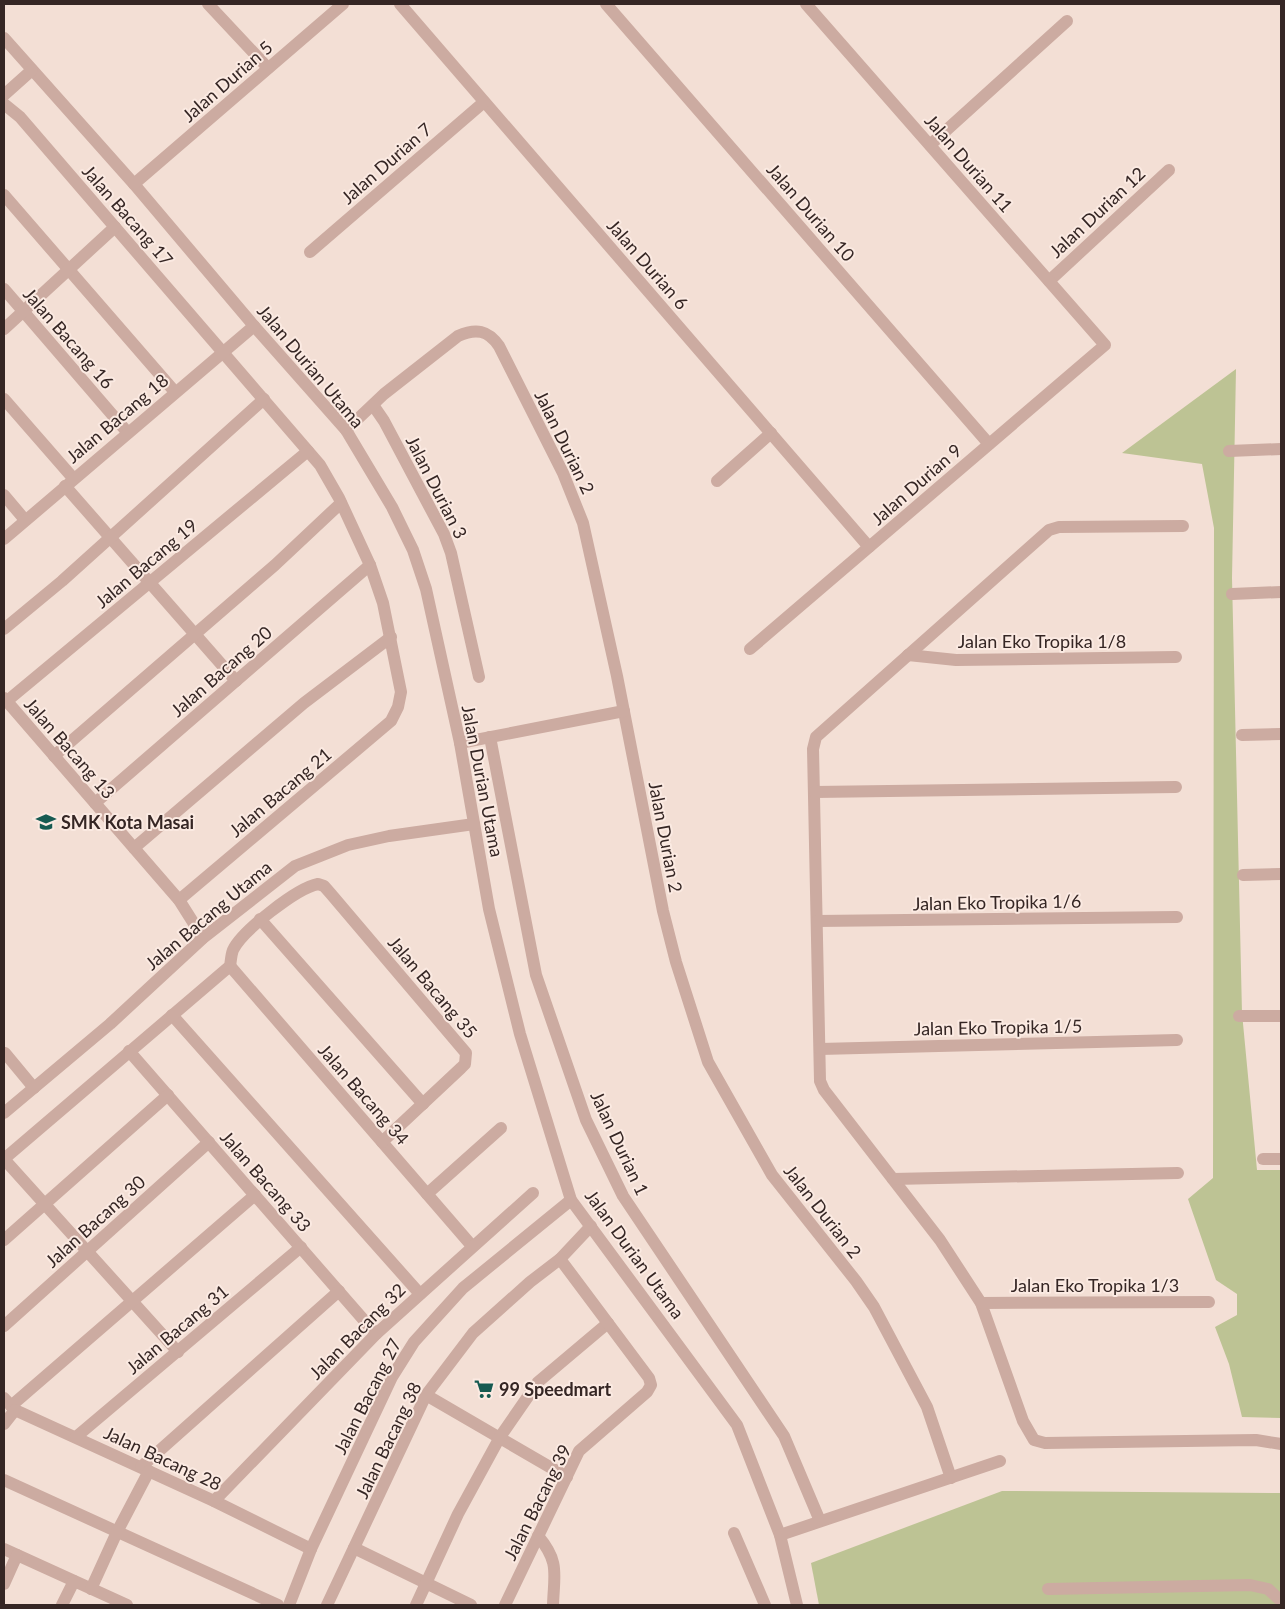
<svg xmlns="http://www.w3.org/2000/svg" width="1285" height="1609" font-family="Lato,sans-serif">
	<rect width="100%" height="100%" fill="#f3dfd5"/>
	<!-- green -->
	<g fill="#bdc394">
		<polygon points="1236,369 1232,578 1242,1013 1257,1170 1281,1170 1281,1418 1242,1417 1229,1364 1215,1327 1237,1315 1237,1294 1216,1280 1188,1199 1213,1178 1214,528 1202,464 1122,453"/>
		<polygon points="1002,1491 1281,1493 1281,1605 819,1605 811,1563"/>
	</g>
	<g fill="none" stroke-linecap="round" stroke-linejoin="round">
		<!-- minor -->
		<g stroke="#ccaba1" stroke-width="12">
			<polyline points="208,4 268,68"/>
			<polyline points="400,4 869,547"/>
			<polyline points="606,4 989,444"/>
			<polyline points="4,38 134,184 254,326 346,430 392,507 413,550 426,589 460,743 489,909 520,1034 571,1200 737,1425 780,1535 797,1605"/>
			<polyline points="4,95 32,70"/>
			<polyline points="4,104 20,117 320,465 339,498 370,565 383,603 401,692 398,707 391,721 179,900"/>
			<polyline points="930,145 1067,21"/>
			<polyline points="134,184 343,4"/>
			<polyline points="4,195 175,392"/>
			<polyline points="310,252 484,102"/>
			<polyline points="1049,281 1169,170"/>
			<polyline points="4,289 128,433"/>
			<polyline points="4,329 115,227"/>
			<polyline points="4,399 73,478"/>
			<polyline points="373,405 384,421 444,534 451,553 479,677"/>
			<path d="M346 430 384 394 458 336C476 328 488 330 499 346L563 473 583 523 617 676 663 911 676 962 708 1062 772 1175 856 1281 874 1307 927 1407 951 1478"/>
			<polyline points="1229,451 1281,449"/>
			<polyline points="717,481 771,433"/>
			<polyline points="65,486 236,681"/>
			<polyline points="4,495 25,520"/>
			<polyline points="1183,526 1059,527 1049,530 816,737 813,749 820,1081 824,1090 940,1240 981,1303 1023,1421 1034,1440 1045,1443 1256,1440 1281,1444"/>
			<polyline points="4,539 254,326"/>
			<polyline points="1232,594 1281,592"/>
			<polyline points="4,629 62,581 264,399"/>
			<polyline points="750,649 1105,345 806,4"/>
			<polyline points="908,655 956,660 1176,657"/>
			<polyline points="4,698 179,900 203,938"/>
			<polyline points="7,701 308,451"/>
			<polyline points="1242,735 1281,734"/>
			<polyline points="490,737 536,975 586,1120 623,1196 784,1436 820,1521"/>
			<polyline points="460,743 624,711"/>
			<polyline points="54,756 275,565 341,503"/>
			<polyline points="815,792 1176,787"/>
			<polyline points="95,803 370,565"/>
			<polyline points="134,848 304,703 391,637"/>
			<polyline points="1243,875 1281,874"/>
			<polyline points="260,919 423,1104"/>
			<polyline points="817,921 1177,917"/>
			<polyline points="230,966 472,1246"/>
			<polyline points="172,1015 420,1294"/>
			<polyline points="1239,1016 1281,1016"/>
			<polyline points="820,1049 1177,1040"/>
			<polyline points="129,1051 376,1334"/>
			<polyline points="5,1053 34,1088"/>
			<polyline points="4,1113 110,1024 203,938 295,866 348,845 389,836 474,824"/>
			<path d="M4 1159 230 966C231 961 231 955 233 950 242 931 297 888 318 884L324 886 331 894 466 1053 465 1064 461 1068 382 1142"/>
			<polyline points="4,1159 178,1352"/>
			<polyline points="1263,1159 1281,1159"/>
			<polyline points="893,1179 1178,1173"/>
			<polyline points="427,1194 501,1128"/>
			<polyline points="4,1240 168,1095"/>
			<polyline points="981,1303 1209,1302"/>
			<polyline points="4,1326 209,1142"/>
			<polyline points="426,1395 567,1477"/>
			<polyline points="4,1398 15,1410 214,1501 311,1549"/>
			<polyline points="11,1406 255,1195"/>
			<polyline points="4,1424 15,1410"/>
			<polyline points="76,1437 301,1247"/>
			<polyline points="141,1467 339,1291"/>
			<polyline points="4,1480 278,1605"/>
			<polyline points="214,1501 376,1334 533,1193"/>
			<polyline points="734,1533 765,1605"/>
			<polyline points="780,1535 1000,1461"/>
			<path d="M538 1536C560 1562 554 1574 553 1605"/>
			<polyline points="354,1548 471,1605"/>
			<polyline points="4,1549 127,1605"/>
			<polyline points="4,1584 17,1555"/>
			<polyline points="91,1589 117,1532 149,1471"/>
			<polyline points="1048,1589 1250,1585 1268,1589 1281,1601"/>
			<polyline points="62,1605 74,1581"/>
			<polyline points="289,1605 311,1549 392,1377 414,1342 463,1288 571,1200"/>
			<polyline points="327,1605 426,1395 473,1333 530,1282 560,1259 591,1226"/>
			<polyline points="416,1605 458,1514 500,1437 538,1382 608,1323"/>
			<polyline points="505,1605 579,1451 647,1392 651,1385 649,1378 560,1259"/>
		</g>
	</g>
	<!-- icons -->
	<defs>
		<symbol id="school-bare" viewBox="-9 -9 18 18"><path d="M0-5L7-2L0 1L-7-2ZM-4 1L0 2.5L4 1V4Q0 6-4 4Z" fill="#165a51" stroke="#fbeae2" stroke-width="2.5" paint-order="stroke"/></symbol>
		<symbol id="supermarket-bare" viewBox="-9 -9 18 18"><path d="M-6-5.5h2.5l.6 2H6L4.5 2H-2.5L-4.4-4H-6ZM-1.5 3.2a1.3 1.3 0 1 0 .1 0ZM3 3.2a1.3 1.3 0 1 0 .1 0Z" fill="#165a51" stroke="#fbeae2" stroke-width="2.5" paint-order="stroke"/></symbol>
	</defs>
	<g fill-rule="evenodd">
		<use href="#school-bare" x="32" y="808" width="28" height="28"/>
		<use href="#supermarket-bare" x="470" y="1375" width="28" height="28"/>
	</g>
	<g text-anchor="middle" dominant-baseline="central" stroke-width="4" stroke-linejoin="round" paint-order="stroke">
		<!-- street labels -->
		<g font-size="18" fill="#352624" stroke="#fbeae2">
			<text transform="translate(227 81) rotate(-41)">Jalan Durian 5</text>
			<text transform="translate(386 163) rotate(-41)">Jalan Durian 7</text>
			<text transform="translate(969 163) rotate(49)">Jalan Durian 11</text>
			<text transform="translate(811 212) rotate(49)">Jalan Durian 10</text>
			<text transform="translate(1097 212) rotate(-43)">Jalan Durian 12</text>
			<text transform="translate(128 215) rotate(49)">Jalan Bacang 17</text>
			<text transform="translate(648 264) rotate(49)">Jalan Durian 6</text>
			<text transform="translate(69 338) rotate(49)">Jalan Bacang 16</text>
			<text transform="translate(311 366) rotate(50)">Jalan Durian Utama</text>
			<text transform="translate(117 418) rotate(-40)">Jalan Bacang 18</text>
			<text transform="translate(565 442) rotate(64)">Jalan Durian 2</text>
			<text transform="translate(916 484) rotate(-41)">Jalan Durian 9</text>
			<text transform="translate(437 487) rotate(63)">Jalan Durian 3</text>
			<text transform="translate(146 563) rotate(-40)">Jalan Bacang 19</text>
			<text x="1042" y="641">Jalan Eko Tropika 1/8</text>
			<text transform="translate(221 671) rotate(-41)">Jalan Bacang 20</text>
			<text transform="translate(70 748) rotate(49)">Jalan Bacang 13</text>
			<text transform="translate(483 781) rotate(79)">Jalan Durian Utama</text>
			<text transform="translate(280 792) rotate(-40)">Jalan Bacang 21</text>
			<text transform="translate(666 837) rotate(79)">Jalan Durian 2</text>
			<text transform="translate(997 902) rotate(-1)">Jalan Eko Tropika 1/6</text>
			<text transform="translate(208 915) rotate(-40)">Jalan Bacang Utama</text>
			<text transform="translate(433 987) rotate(50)">Jalan Bacang 35</text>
			<text transform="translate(998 1027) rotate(-1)">Jalan Eko Tropika 1/5</text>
			<text transform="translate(364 1094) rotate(49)">Jalan Bacang 34</text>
			<text transform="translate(620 1143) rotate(65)">Jalan Durian 1</text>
			<text transform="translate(266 1181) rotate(49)">Jalan Bacang 33</text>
			<text transform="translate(823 1211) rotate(52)">Jalan Durian 2</text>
			<text transform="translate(95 1221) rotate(-42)">Jalan Bacang 30</text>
			<text transform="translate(635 1254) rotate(54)">Jalan Durian Utama</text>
			<text x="1095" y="1285">Jalan Eko Tropika 1/3</text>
			<text transform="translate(177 1329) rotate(-40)">Jalan Bacang 31</text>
			<text transform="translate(357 1331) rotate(-45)">Jalan Bacang 32</text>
			<text transform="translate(367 1396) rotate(-63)">Jalan Bacang 27</text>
			<text transform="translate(388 1440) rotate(-64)">Jalan Bacang 38</text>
			<text transform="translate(163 1458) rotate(25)">Jalan Bacang 28</text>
			<text transform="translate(537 1502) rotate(-63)">Jalan Bacang 39</text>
		</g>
		<!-- poi labels -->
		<g font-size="18" font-weight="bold" fill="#352624" stroke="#fbeae2" text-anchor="start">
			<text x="61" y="822">SMK Kota Masai</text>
			<text x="499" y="1389">99 Speedmart</text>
		</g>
	</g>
	<!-- border -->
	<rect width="1285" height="1609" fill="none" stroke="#352624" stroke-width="10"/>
</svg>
